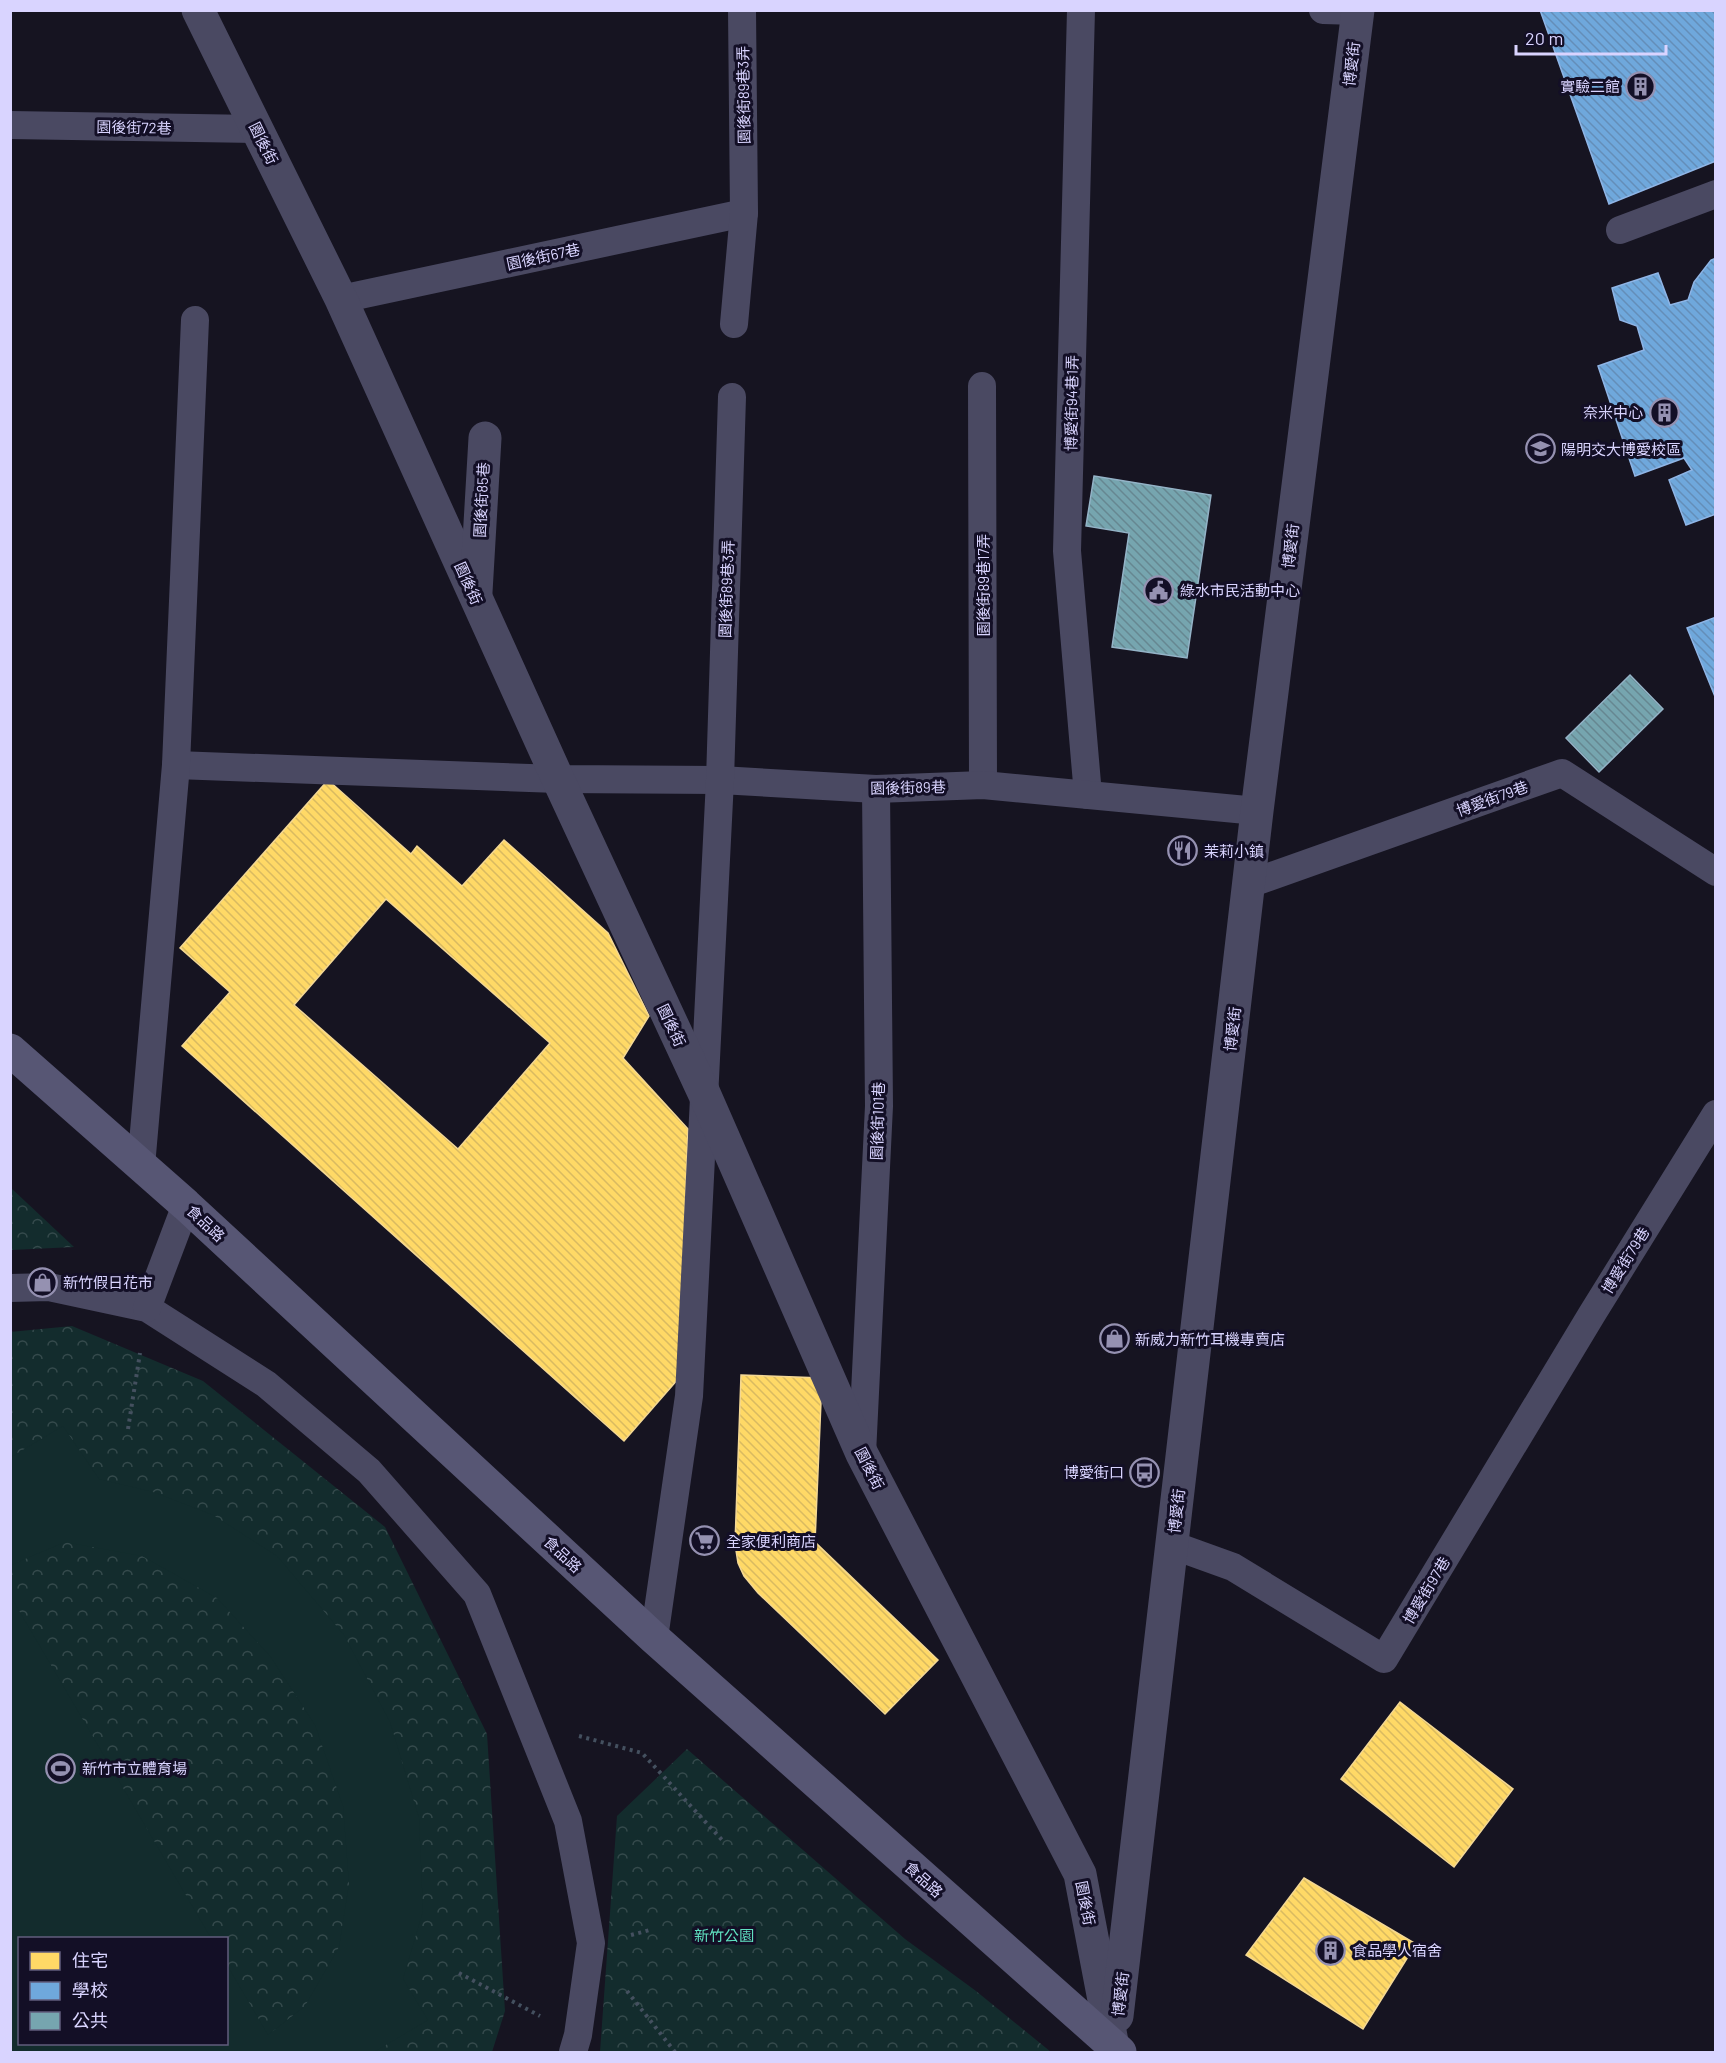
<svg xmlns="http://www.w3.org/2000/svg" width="1726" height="2063" font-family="Barlow,'Noto Sans TC',sans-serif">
	<defs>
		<pattern id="park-crowns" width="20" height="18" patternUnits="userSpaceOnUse" patternTransform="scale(1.5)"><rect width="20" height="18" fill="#132c2d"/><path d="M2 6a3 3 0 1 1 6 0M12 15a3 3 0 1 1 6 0" fill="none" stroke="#354a4c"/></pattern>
		<pattern id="homes-back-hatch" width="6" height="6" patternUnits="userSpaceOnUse" patternTransform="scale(1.5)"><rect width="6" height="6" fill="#ffd966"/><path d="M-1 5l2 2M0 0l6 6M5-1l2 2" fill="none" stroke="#d9ba61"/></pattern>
		<pattern id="schools-back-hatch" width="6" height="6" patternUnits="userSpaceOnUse" patternTransform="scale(1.5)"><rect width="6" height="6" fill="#6fa8dc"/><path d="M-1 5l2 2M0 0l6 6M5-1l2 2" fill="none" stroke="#648eb8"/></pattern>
		<pattern id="public-back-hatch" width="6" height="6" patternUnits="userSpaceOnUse" patternTransform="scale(1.5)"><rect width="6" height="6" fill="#76a5af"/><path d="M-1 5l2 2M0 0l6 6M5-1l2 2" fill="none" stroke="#668791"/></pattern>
	</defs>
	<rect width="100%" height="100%" fill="#161421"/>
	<!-- park -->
	<g fill="url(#park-crowns)" fill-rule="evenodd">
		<polygon points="11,1188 74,1247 11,1250"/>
		<path d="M72 1326 203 1381 385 1527 487 1734 505 2011 492 2052H11L10 1332ZM20 1938H226V2044H20Z"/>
		<polygon points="687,1749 905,1939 976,1991 1051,2052 600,2052 617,1816"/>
	</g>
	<!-- garden -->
	<polygon fill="#132c2d" points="63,1426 99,1479 153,1492 213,1515 277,1556 344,1635 390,1722 419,1818 423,1911 403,1979 428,2020 374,2052 11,2052 11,1597 211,1938 20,1938 20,2044 226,2044 227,1965 268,2035 305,2006 339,1947 349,1884 343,1806 315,1725 270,1656 217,1598 142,1556 65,1542 11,1565 11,1457"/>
	<!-- homes -->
	<g fill="url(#homes-back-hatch)" stroke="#f4d894" stroke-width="1.5" fill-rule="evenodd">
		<path d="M328 780 411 854 417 846 462 886 504 840 608 933 649 1016 623 1058 688 1129 679 1378 624 1441 182 1046 230 992 180 948ZM386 899 550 1043 458 1149 294 1005Z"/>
		<polygon points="741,1375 822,1378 815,1542 938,1660 885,1714 758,1593 744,1576 738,1563 735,1544"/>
		<polygon points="1400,1702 1513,1789 1454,1867 1341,1779"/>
		<polygon points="1304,1878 1416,1944 1363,2029 1246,1955"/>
	</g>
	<!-- schools -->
	<g fill="url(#schools-back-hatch)" stroke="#8fb5e6" stroke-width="1.5">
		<polygon points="1540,10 1716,10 1716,161 1609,204"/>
		<polygon points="1716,258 1716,514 1686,525 1669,480 1692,470 1684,458 1635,476 1598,366 1644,350 1637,326 1620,320 1612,288 1658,273 1670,305 1688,300 1694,282 1711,260"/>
		<polygon points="1716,617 1716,699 1687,628"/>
	</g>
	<!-- public -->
	<g fill="url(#public-back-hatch)" stroke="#94b3c7" stroke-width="1.5">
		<polygon points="1094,476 1211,495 1187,658 1112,647 1129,533 1086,526"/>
		<polygon points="1630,675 1663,709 1599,772 1566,738"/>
	</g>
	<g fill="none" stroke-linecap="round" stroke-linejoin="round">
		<!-- path -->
		<g stroke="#44505f" stroke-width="4" stroke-dasharray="3 4.5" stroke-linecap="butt">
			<polyline points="128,1429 140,1353"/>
			<polyline points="579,1736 642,1753 722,1840"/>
			<polyline points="631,1935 650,1930"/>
			<polyline points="459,1973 540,2016"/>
			<polyline points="627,1991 675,2052"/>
		</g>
		<!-- lane -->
		<g stroke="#4a4962" stroke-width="28">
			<polyline points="1081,10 1067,551 1088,795"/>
			<polyline points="1323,10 1358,11"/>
			<polyline points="10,125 257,129"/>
			<polyline points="1620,230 1716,194"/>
			<polyline points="341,299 744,213"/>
			<polyline points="734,324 744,213 742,10"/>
			<polyline points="982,386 983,785"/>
			<polyline points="176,765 558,779 720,780 876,789 983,785 1257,811"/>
			<polyline points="1249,884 1562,773 1716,872"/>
			<polyline points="141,1166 176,765 195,320"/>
			<polyline points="10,1288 49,1287 147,1308 266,1384 369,1471 477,1594 568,1821 591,1943 578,2035 573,2052"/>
			<polyline points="147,1308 186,1205"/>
			<polyline points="862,1454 879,1106 876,789"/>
			<polyline points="1172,1545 1233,1567 1384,1659 1592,1314 1716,1114"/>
			<polyline points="654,1638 689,1396 720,780 732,397"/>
		</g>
		<!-- street -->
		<g stroke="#4a4962" stroke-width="33">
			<polyline points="198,10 341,299 558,779 704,1093 862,1454 1080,1874 1113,2047"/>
			<polyline points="476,592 485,438"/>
			<polyline points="1117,2016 1257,811 1358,10"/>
		</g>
		<!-- secondary -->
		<polyline stroke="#575674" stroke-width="33" points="10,1050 186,1205 654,1638 1120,2052"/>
	</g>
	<!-- icons -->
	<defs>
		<symbol id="building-ring" viewBox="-11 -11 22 22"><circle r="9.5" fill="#130f26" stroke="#9591b1" stroke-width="1.5"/><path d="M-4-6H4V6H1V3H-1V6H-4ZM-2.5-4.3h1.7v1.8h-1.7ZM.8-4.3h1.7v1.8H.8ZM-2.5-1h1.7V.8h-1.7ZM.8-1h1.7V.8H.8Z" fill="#9591b1"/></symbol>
		<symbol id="university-ring" viewBox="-11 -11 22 22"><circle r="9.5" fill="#130f26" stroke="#9591b1" stroke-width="1.5"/><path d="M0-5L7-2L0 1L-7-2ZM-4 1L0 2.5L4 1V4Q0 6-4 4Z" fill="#9591b1"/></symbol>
		<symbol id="civic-ring" viewBox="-11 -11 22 22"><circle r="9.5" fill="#130f26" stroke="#9591b1" stroke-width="1.5"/><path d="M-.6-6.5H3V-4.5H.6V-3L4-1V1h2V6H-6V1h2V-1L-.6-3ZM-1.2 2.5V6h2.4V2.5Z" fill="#9591b1"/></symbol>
		<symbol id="restaurant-ring" viewBox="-11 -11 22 22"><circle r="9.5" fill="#130f26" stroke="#9591b1" stroke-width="1.5"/><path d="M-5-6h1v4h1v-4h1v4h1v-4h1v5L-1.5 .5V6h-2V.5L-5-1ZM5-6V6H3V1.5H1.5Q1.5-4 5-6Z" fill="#9591b1"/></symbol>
		<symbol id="shop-ring" viewBox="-11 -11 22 22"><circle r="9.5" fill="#130f26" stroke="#9591b1" stroke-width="1.5"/><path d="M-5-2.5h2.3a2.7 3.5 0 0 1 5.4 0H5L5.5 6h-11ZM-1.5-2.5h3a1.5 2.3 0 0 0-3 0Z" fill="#9591b1"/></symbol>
		<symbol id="bus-ring" viewBox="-11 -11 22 22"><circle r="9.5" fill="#130f26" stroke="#9591b1" stroke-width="1.5"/><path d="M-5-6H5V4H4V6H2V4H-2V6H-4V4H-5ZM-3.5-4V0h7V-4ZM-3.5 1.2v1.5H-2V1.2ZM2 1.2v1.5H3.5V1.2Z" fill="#9591b1"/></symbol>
		<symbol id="supermarket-ring" viewBox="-11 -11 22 22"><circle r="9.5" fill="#130f26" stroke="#9591b1" stroke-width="1.5"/><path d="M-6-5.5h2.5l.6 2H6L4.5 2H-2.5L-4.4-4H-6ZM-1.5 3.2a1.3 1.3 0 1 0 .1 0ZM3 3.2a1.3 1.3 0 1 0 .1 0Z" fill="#9591b1"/></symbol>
		<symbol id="stadium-ring" viewBox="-11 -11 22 22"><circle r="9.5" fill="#130f26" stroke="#9591b1" stroke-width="1.5"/><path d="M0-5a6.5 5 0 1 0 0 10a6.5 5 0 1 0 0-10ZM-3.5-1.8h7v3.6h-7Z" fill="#9591b1"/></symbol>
	</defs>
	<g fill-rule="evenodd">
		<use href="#building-ring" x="1624" y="70" width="33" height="33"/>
		<use href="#building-ring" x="1648" y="396" width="33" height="33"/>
		<use href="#university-ring" x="1524" y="432" width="33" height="33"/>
		<use href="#civic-ring" x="1142" y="574" width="33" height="33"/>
		<use href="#restaurant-ring" x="1166" y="834" width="33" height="33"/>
		<use href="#shop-ring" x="26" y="1266" width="33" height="33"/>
		<use href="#shop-ring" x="1098" y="1322" width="33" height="33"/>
		<use href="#bus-ring" x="1128" y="1456" width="33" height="33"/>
		<use href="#supermarket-ring" x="688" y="1524" width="33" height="33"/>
		<use href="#stadium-ring" x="44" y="1752" width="33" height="33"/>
		<use href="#building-ring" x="1314" y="1934" width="33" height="33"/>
	</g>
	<g text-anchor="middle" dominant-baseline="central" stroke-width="6" stroke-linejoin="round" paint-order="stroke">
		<!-- street labels -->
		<g font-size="15" fill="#d9d4ff" stroke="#130f26">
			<text transform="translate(1351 64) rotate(-83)">博愛街</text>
			<text transform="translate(743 95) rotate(-91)">園後街89巷3弄</text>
			<text transform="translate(134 127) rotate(1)">園後街72巷</text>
			<text transform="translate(264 143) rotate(64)">園後街</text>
			<text transform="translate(543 256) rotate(-12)">園後街67巷</text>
			<text transform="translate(1071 403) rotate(-89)">博愛街94巷1弄</text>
			<text transform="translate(481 500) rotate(-87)">園後街85巷</text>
			<text transform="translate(1290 546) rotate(-83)">博愛街</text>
			<text transform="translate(469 583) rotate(66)">園後街</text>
			<text transform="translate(983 585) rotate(-90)">園後街89巷17弄</text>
			<text transform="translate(726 589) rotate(-88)">園後街89巷3弄</text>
			<text transform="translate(908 787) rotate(-1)">園後街89巷</text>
			<text transform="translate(1492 798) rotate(-20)">博愛街79巷</text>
			<text transform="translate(672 1025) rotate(65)">園後街</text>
			<text transform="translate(1232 1029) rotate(-83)">博愛街</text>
			<text transform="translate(877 1121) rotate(-88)">園後街101巷</text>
			<text transform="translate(206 1223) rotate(43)">食品路</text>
			<text transform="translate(1625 1260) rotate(-58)">博愛街79巷</text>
			<text transform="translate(870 1468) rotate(63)">園後街</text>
			<text transform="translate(1176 1511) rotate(-83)">博愛街</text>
			<text transform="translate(563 1554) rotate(43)">食品路</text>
			<text transform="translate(1426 1590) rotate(-59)">博愛街97巷</text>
			<text transform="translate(924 1879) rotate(42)">食品路</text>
			<text transform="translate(1086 1903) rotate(79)">園後街</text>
			<text transform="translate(1120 1994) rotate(-83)">博愛街</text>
		</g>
		<!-- poi labels -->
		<g font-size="15" fill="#d9d4ff" stroke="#130f26" text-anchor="start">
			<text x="1620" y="86" text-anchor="end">實驗二館</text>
			<text x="1643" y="412" text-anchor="end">奈米中心</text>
			<text x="1561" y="449">陽明交大博愛校區</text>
			<text x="1180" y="590">綠水市民活動中心</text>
			<text x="1204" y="851">茉莉小鎮</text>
			<text x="63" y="1282">新竹假日花市</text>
			<text x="1135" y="1339">新威力新竹耳機專賣店</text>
			<text x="1124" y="1472" text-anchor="end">博愛街口</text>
			<text x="726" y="1541">全家便利商店</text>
			<text x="82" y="1768">新竹市立體育場</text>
			<text x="1352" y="1950">食品學人宿舍</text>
		</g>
		<!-- park labels -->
		<g font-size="15" fill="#5fe0c0" stroke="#130f26">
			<text x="724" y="1935">新竹公園</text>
		</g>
	</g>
	<!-- border -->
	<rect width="1726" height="2063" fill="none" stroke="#d9d4ff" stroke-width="24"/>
	<!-- legend -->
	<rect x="18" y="1937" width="210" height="108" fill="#130f26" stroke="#625e7d" stroke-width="1.5"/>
	<rect x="30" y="1952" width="30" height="18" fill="#ffd966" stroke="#625e7d" stroke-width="1.5"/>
	<text x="72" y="1967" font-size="18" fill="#d9d4ff">住宅</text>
	<rect x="30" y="1982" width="30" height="18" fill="#6fa8dc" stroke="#625e7d" stroke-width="1.5"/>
	<text x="72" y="1997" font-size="18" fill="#d9d4ff">學校</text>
	<rect x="30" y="2012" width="30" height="18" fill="#76a5af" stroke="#625e7d" stroke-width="1.5"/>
	<text x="72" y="2027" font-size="18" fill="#d9d4ff">公共</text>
	<!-- scale -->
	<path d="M1516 45v9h150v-9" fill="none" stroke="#d9d4ff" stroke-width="3"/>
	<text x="1525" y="45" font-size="18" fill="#d9d4ff" stroke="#130f26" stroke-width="4.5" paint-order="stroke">20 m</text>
</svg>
